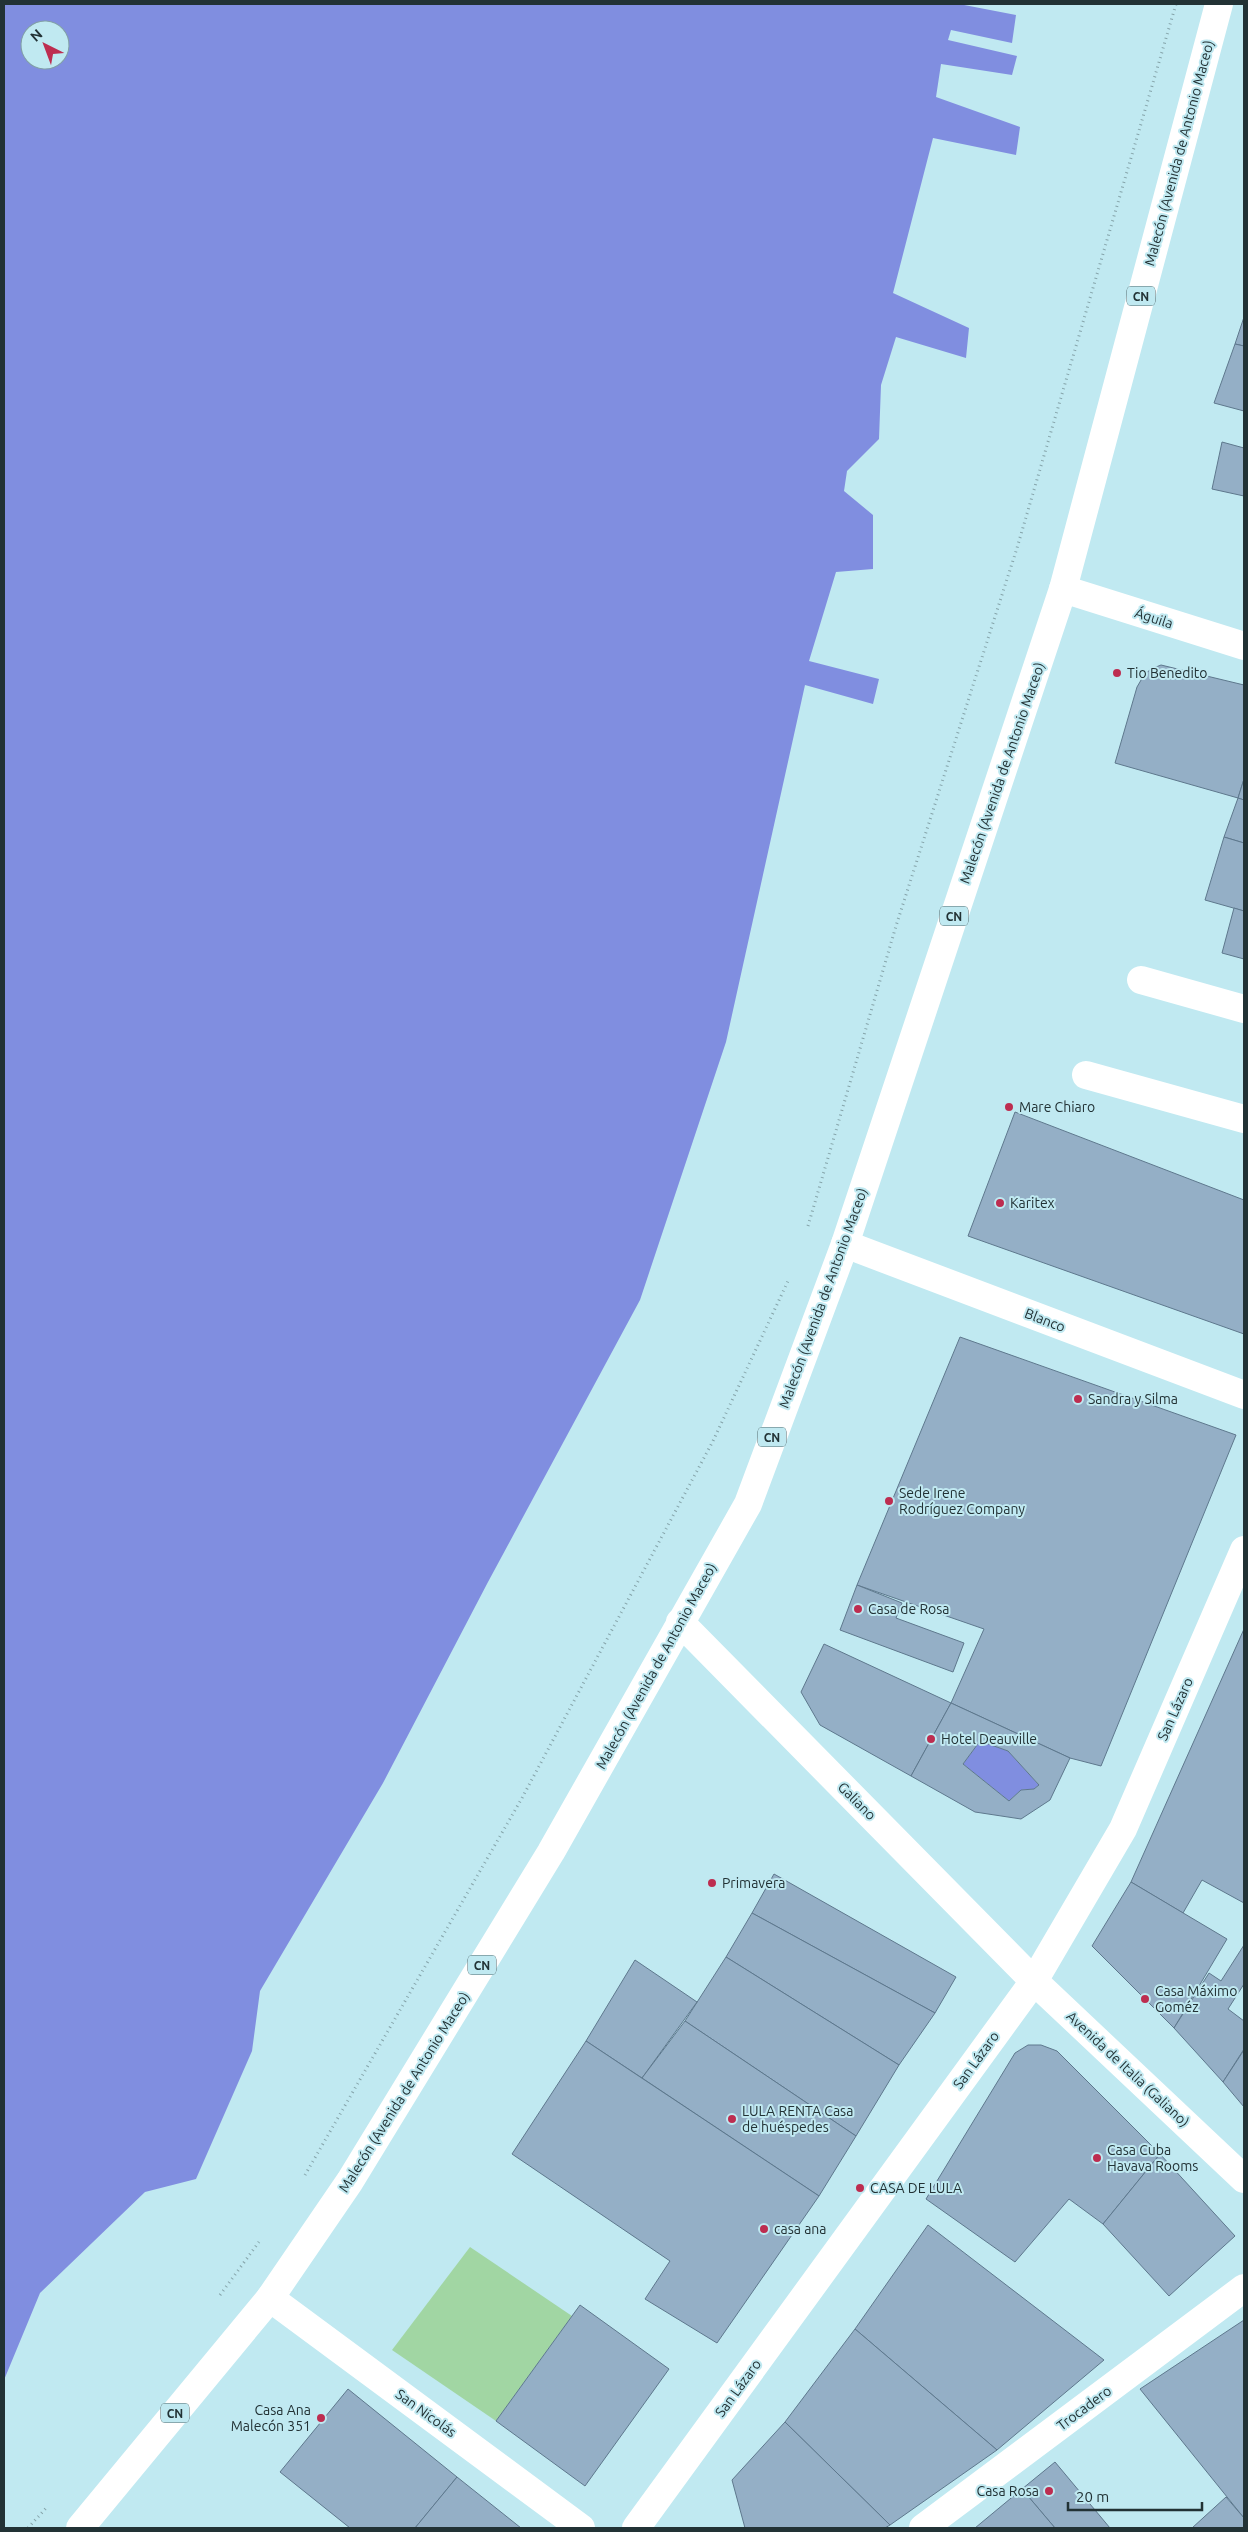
<svg xmlns="http://www.w3.org/2000/svg" width="1248" height="2532" font-family="Ubuntu,sans-serif">
	<rect width="100%" height="100%" fill="#c0e9f1"/>
	<!-- green -->
	<polygon fill="#a1d6a3" points="470,2247 572,2316 496,2421 392,2350"/>
	<!-- water -->
	<g fill="#808ee0" fill-rule="evenodd">
		<path d="M4 4H959L1016 15 1012 43 951 30 948 40 1017 56 1012 75 941 64 936 97 1020 127 1016 155 933 138 893 293 969 328 966 358 896 337 881 385 879 439 847 471 844 491 873 515V569L836 572 809 661 879 679 873 704 805 685 726 1042 640 1300 488 1582 383 1783 260 1991 252 2051 196 2179 145 2192 40 2293 4 2380ZM30 30H60V60H30Z"/>
		<polygon points="980,1741 1008,1751 1039,1785 1034,1789 1021,1790 1009,1801 963,1764"/>
	</g>
	<!-- building -->
	<g fill="#94afc6" stroke="#5e788d" fill-rule="evenodd">
		<polygon points="1244,317 1244,346 1235,344"/>
		<polygon points="1235,344 1244,346 1244,411 1214,403"/>
		<polygon points="1222,442 1244,448 1244,496 1212,489"/>
		<polygon points="1161,665 1244,685 1244,779 1238,798 1115,763 1137,687 1144,675 1151,669"/>
		<polygon points="1244,779 1244,800 1238,798"/>
		<polygon points="1238,798 1244,800 1244,843 1224,837"/>
		<polygon points="1224,837 1244,843 1244,911 1205,900"/>
		<polygon points="1234,908 1244,911 1244,959 1222,953"/>
		<polygon points="1015,1112 1244,1200 1244,1334 968,1236"/>
		<polygon points="960,1337 1236,1435 1101,1766 1070,1758 951,1703 984,1629 857,1585"/>
		<polygon points="857,1585 902,1603 896,1618 964,1643 953,1672 840,1630"/>
		<polygon points="1244,1629 1244,1903 1202,1880 1183,1913 1131,1882"/>
		<polygon points="824,1644 951,1703 911,1776 820,1725 801,1692"/>
		<path d="M951 1703 1070 1758 1050 1800 1021 1819 975 1812 911 1776ZM980 1741 1008 1751 1039 1785 1034 1789 1021 1790 1009 1801 963 1764Z"/>
		<polygon points="774,1874 956,1977 935,2013 752,1913"/>
		<polygon points="1131,1882 1227,1939 1174,2028 1092,1946"/>
		<polygon points="752,1913 935,2013 899,2065 726,1957"/>
		<polygon points="1244,1945 1244,1984 1228,2009 1244,2021 1244,2049 1223,2082 1174,2028 1209,1973 1221,1981"/>
		<polygon points="726,1957 899,2065 856,2136 685,2021"/>
		<polygon points="635,1960 697,2002 642,2078 586,2041"/>
		<polygon points="685,2021 856,2136 819,2196 642,2078"/>
		<polygon points="586,2041 819,2196 717,2343 645,2299 670,2261 512,2154"/>
		<polygon points="1028,2045 1041,2045 1057,2051 1160,2154 1103,2224 1069,2199 1015,2262 926,2199 1015,2053"/>
		<polygon points="1244,2050 1244,2107 1223,2082"/>
		<polygon points="1160,2154 1235,2236 1169,2296 1103,2224"/>
		<polygon points="928,2225 1104,2360 997,2450 855,2329"/>
		<polygon points="580,2305 669,2369 585,2486 496,2421"/>
		<polygon points="1244,2320 1244,2518 1140,2389"/>
		<polygon points="855,2329 997,2450 890,2525 785,2422"/>
		<polygon points="348,2389 457,2477 415,2528 350,2528 280,2472"/>
		<polygon points="785,2422 890,2525 885,2528 745,2528 732,2480"/>
		<polygon points="1055,2462 1110,2528 1055,2528 1022,2489"/>
		<polygon points="457,2477 521,2528 415,2528"/>
		<polygon points="1022,2489 1055,2528 975,2528"/>
		<polygon points="1226,2497 1244,2518 1244,2528 1192,2528"/>
	</g>
	<g fill="none" stroke-linecap="round" stroke-linejoin="round">
		<!-- path -->
		<g stroke="#85a4aa" stroke-width="3" stroke-dasharray="1 4" stroke-linecap="butt">
			<polyline points="808,1226 896,926 1017,548 1176,4"/>
			<polyline points="305,2175 522,1798 713,1441 788,1281"/>
			<polyline points="220,2295 259,2242"/>
			<polyline points="28,2528 47,2507"/>
		</g>
		<!-- lane -->
		<g stroke="#fff" stroke-width="28">
			<polyline points="1141,980 1244,1009"/>
			<polyline points="1086,1075 1244,1119"/>
		</g>
		<!-- street -->
		<g stroke="#fff" stroke-width="28">
			<polyline points="1063,589 1244,646"/>
			<polyline points="845,1244 1244,1395"/>
			<polyline points="270,2298 581,2528"/>
			<polyline points="923,2528 1244,2288"/>
		</g>
		<!-- secondary -->
		<g stroke="#fff" stroke-width="28">
			<polyline points="680,1622 1034,1981 1244,2179"/>
			<polyline points="636,2528 1034,1981 1123,1829 1244,1550"/>
		</g>
		<!-- highway -->
		<polyline stroke="#fff" stroke-width="28" points="80,2528 270,2298 350,2181 551,1852 748,1504 845,1244 1063,589 1219,4"/>
	</g>
	<!-- markers -->
	<g fill="#bd2d50" stroke="#c0e9f1" stroke-width="2">
		<circle cx="1117" cy="673" r="5"/>
		<circle cx="1009" cy="1107" r="5"/>
		<circle cx="1000" cy="1203" r="5"/>
		<circle cx="1078" cy="1399" r="5"/>
		<circle cx="889" cy="1501" r="5"/>
		<circle cx="858" cy="1609" r="5"/>
		<circle cx="931" cy="1739" r="5"/>
		<circle cx="712" cy="1883" r="5"/>
		<circle cx="1145" cy="1999" r="5"/>
		<circle cx="732" cy="2119" r="5"/>
		<circle cx="1097" cy="2158" r="5"/>
		<circle cx="860" cy="2188" r="5"/>
		<circle cx="764" cy="2229" r="5"/>
		<circle cx="321" cy="2418" r="5"/>
		<circle cx="1049" cy="2491" r="5"/>
	</g>
	<g text-anchor="middle" dominant-baseline="central" stroke-width="4" stroke-linejoin="round" paint-order="stroke">
		<!-- shield labels -->
		<g fill="#c0e9f1" stroke="#51696d" stroke-width="1">
			<rect x="1127" y="286.5" width="28" height="19" rx="4"/>
			<rect x="940" y="906.5" width="28" height="19" rx="4"/>
			<rect x="758" y="1427.5" width="28" height="19" rx="4"/>
			<rect x="468" y="1955.5" width="28" height="19" rx="4"/>
			<rect x="161" y="2403.5" width="28" height="19" rx="4"/>
		</g>
		<g font-size="12" font-weight="bold" fill="#223235">
			<text x="1141" y="296">CN</text>
			<text x="954" y="916">CN</text>
			<text x="772" y="1437">CN</text>
			<text x="482" y="1965">CN</text>
			<text x="175" y="2413">CN</text>
		</g>
		<!-- street labels -->
		<g font-size="14" fill="#223235" stroke="#c0e9f1">
			<text transform="translate(1179 153) rotate(-75)">Malecón (Avenida de Antonio Maceo)</text>
			<text transform="translate(1154 618) rotate(18)">Águila</text>
			<text transform="translate(1002 773) rotate(-71)">Malecón (Avenida de Antonio Maceo)</text>
			<text transform="translate(823 1298) rotate(-70)">Malecón (Avenida de Antonio Maceo)</text>
			<text transform="translate(1045 1320) rotate(21)">Blanco</text>
			<text transform="translate(656 1666) rotate(-61)">Malecón (Avenida de Antonio Maceo)</text>
			<text transform="translate(1175 1709) rotate(-66)">San Lázaro</text>
			<text transform="translate(857 1801) rotate(45)">Galiano</text>
			<text transform="translate(976 2060) rotate(-54)">San Lázaro</text>
			<text transform="translate(1128 2069) rotate(43)">Avenida de Italia (Galiano)</text>
			<text transform="translate(404 2092) rotate(-58)">Malecón (Avenida de Antonio Maceo)</text>
			<text transform="translate(738 2388) rotate(-54)">San Lázaro</text>
			<text transform="translate(1084 2408) rotate(-37)">Trocadero</text>
			<text transform="translate(426 2413) rotate(36)">San Nicolás</text>
		</g>
		<!-- poi labels -->
		<g font-size="14" fill="#223235" stroke="#c0e9f1" text-anchor="start">
			<text x="1127" y="673">Tio Benedito</text>
			<text x="1019" y="1107">Mare Chiaro</text>
			<text x="1010" y="1203">Karitex</text>
			<text x="1088" y="1399">Sandra y Silma</text>
			<text x="899" y="1493">Sede Irene<tspan x="899" dy="16">Rodríguez Company</tspan></text>
			<text x="868" y="1609">Casa de Rosa</text>
			<text x="941" y="1739">Hotel Deauville</text>
			<text x="722" y="1883">Primavera</text>
			<text x="1155" y="1991">Casa Máximo<tspan x="1155" dy="16">Goméz</tspan></text>
			<text x="742" y="2111">LULA RENTA Casa<tspan x="742" dy="16">de huéspedes</tspan></text>
			<text x="1107" y="2150">Casa Cuba<tspan x="1107" dy="16">Havava Rooms</tspan></text>
			<text x="870" y="2188">CASA DE LULA</text>
			<text x="774" y="2229">casa ana</text>
			<text x="311" y="2410" text-anchor="end">Casa Ana<tspan x="311" dy="16">Malecón 351</tspan></text>
			<text x="1039" y="2491" text-anchor="end">Casa Rosa</text>
		</g>
	</g>
	<!-- border -->
	<rect width="1248" height="2532" fill="none" stroke="#223235" stroke-width="10"/>
	<!-- north arrow -->
	<g transform="translate(45 45) rotate(318)"><circle r="24" fill="#c0e9f1" stroke="#81a0a6"/>
	<path d="M0-4L9 19L0 12L-9 19Z" fill="#bd2d50"/>
	<text y="-8" font-size="14" font-weight="bold" text-anchor="middle" fill="#223235">N</text>
	</g>
	<!-- scale -->
	<path d="M1068 2502v8h134v-8" fill="none" stroke="#223235" stroke-width="2.5"/>
	<text x="1076" y="2502" font-size="15" fill="#223235" stroke="#c0e9f1" stroke-width="4" paint-order="stroke">20 m</text>
</svg>
